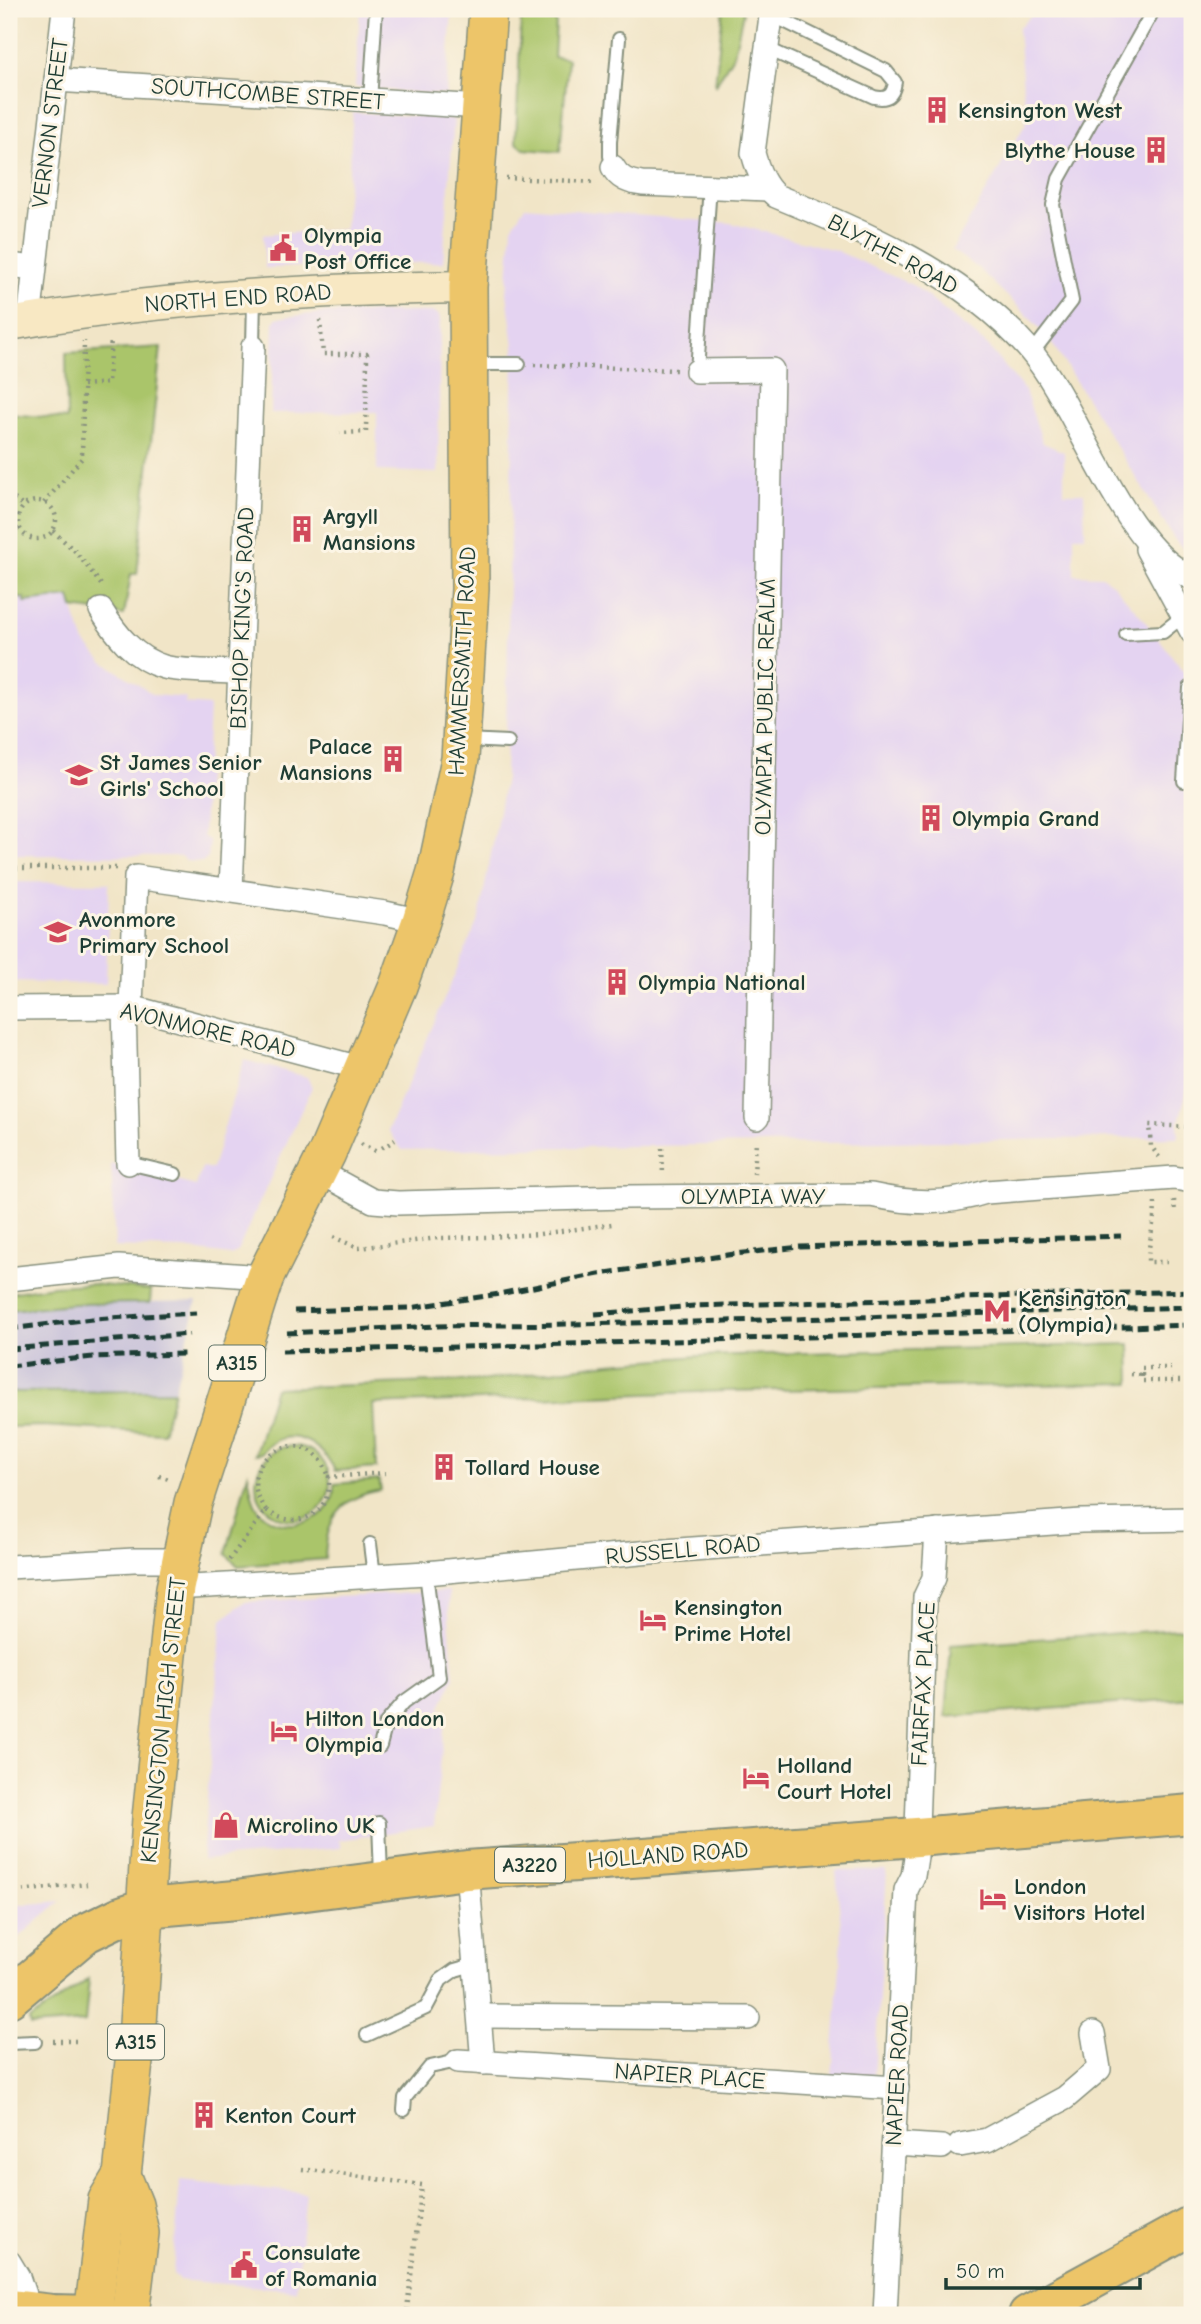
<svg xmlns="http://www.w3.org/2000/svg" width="1201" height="2324" font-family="'Comic Neue',sans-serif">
	<rect width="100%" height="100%" fill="#fcf5e5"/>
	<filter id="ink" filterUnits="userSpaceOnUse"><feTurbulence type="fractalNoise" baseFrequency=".0143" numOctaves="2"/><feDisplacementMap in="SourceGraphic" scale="14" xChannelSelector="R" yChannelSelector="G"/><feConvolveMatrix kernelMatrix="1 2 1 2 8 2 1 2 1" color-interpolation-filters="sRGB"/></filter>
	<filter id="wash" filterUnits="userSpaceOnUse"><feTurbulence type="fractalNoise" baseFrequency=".00686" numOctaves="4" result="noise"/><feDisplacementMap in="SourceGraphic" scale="28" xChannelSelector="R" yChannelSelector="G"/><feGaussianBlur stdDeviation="1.57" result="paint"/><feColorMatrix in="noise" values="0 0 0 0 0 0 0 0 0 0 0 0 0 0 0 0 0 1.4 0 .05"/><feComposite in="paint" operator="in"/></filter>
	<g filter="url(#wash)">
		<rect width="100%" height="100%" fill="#f1e5c7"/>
		<!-- built -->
		<g fill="#e4d3f1">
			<polygon points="360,9 452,9 446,95 355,87"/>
			<polygon points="1037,9 1192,9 1192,557 1177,543 1053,345 1030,318 979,269 952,250 1026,123 1018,29"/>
			<polygon points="353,112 454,119 443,262 265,268 263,235 345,229"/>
			<polygon points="525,206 730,223 835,250 914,286 988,346 1025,391 1043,443 1064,452 1064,493 1084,493 1085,536 1074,536 1074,575 1102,576 1112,583 1140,615 1192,682 1192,1069 1178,1126 1179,1137 402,1150 388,1130 479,918 505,779 514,346 507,293 512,227"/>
			<polygon points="434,312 439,315 440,320 438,473 377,471 377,412 271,413 274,323 276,318 323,313"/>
			<polygon points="71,596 76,619 85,643 102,661 154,695 186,698 185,704 209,706 203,836 210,842 208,858 203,862 186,861 182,856 9,855 9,599 25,598 26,602"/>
			<polygon points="9,882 109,883 106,984 9,982"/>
			<polygon points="244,1060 307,1077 312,1087 237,1252 230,1255 185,1249 115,1247 111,1164 196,1186 202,1167 212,1169"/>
			<polygon points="449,1591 449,1619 454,1678 440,1709 446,1710 434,1826 339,1840 341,1848 202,1860 222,1620 244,1602"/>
			<polygon points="836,1871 887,1871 874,2078 832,2077 842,1939"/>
			<polygon points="61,1901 25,1932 9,1945 9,1906"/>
			<polygon points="180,2180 306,2193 296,2290 179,2280 173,2274"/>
		</g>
		<!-- industrial -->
		<polygon fill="#c6c0d9" points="197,1301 174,1391 9,1393 9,1310 74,1304"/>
		<!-- green -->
		<g fill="#aac56b" stroke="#648150" stroke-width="2">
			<polygon points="723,9 742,9 743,13 734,54 715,86"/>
			<polygon points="521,18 556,21 554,57 568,59 560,152 524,149 516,142"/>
			<polygon points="161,347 137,574 131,574 124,615 73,608 70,597 25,602 25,598 9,599 9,414 67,419 66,353"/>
			<polygon points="91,1284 151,1290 150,1303 74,1304 9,1310 9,1293 52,1286"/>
			<path d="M1130 1344 1131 1383 725 1391 373 1404 376 1468 335 1471C322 1442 285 1422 262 1453L255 1454 275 1388 487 1380 609 1363 700 1356Z"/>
			<polygon points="174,1391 163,1433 42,1426 9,1427 9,1392"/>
			<circle cx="293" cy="1483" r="37"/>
			<path d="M248 1474C251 1486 251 1501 260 1511 278 1532 320 1527 332 1500 334 1496 334 1489 334 1484L379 1480 381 1490C340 1497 326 1518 325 1559L238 1566 226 1554Z"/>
			<polygon points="1192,1628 1192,1698 946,1717 951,1645"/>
			<polygon points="89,1979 85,2022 30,2026 29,2020"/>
		</g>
	</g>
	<g filter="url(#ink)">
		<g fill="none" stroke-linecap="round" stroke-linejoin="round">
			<defs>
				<g id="lane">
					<path d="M768 49 874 97C887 100 893 96 895 82L886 71 772 15"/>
					<polyline points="370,101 376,9"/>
					<polyline points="613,167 610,156 610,142 619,39"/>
					<polyline points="253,347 254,296"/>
					<polyline points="1032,353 1072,301 1053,205 1059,179 1154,9"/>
					<polyline points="473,364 519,364"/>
					<polyline points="697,371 710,186"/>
					<polyline points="1126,634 1163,632 1182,617"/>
					<polyline points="466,740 508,742"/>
					<polyline points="1184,781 1190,688 1192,687"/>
					<polyline points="128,1163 175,1174"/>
					<polyline points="370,1544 374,1576"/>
					<polyline points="380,1746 386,1723 404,1702 439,1677 426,1573"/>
					<polyline points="379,1823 381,1876"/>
					<polyline points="367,2035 426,2008 441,1980 455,1970 476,1964"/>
					<polyline points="9,2043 35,2042"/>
					<polyline points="404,2110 405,2098 430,2067 458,2061"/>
				</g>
				<g id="street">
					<path d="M772 9 753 153C757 168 763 185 776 196 866 233 962 273 1028 348 1081 409 1119 545 1192 578"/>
					<polyline points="56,80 481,107"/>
					<path d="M613 167C619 179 629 182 642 184L768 189"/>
					<polyline points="9,265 34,268"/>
					<polyline points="29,321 64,9"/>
					<polyline points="697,371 772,370 757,1118"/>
					<polyline points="1147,549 1192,632"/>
					<path d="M101 610C116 634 135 659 164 667 182 672 220 671 240 672"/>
					<polyline points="231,890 253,347"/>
					<polyline points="124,1007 128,1163"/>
					<polyline points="131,1007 136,877 385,913 421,921"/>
					<polyline points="9,1008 131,1007 364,1069"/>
					<path d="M318 1171 373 1201 398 1203 626 1197 871 1195C912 1204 946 1205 986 1192L1174 1178 1192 1181"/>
					<polyline points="9,1279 119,1267 265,1277"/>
					<polyline points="9,1567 134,1560 179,1560"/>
					<polyline points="175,1588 426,1573 651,1552 1081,1521 1192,1519"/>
					<polyline points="467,1870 483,2063"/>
					<polyline points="481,2016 748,2018"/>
					<polyline points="458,2061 897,2088"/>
					<polyline points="894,2144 942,2147"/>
					<polyline points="960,2145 987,2140 1065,2098 1099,2069 1093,2033"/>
					<polyline points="9,2262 18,2277 30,2312"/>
					<polyline points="885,2315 906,1890 913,1876 916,1857 925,1597 934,1578 937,1531"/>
				</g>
				<path id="secondary" d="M9 324C160 298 315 289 468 287"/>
				<g id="primary">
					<polyline points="259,1295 265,1277 327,1153 398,986 421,921 436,872 460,759 470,589 468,287 488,9"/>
					<polyline points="122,2175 134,2205 140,2233 130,2315"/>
					<polyline points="93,2315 107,2200 122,2175 138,2024 151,1818 175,1588 193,1503 216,1432"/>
				</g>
				<g id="highway">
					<polyline points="9,1998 86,1933 121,1916 145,1908 236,1900 467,1870 917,1837 1192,1814"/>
					<polyline points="9,2309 53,2314 97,2315"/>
					<polyline points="1028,2315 1192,2225"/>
				</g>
			</defs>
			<!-- lane casing -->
			<use href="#lane" stroke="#88917e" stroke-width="16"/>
			<!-- street casing -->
			<use href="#street" stroke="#88917e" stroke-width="26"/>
			<!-- secondary casing -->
			<use href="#secondary" stroke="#88917e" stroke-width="35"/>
			<!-- primary casing -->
			<use href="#primary" stroke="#88917e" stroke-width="40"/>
			<!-- highway casing -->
			<use href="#highway" stroke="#88917e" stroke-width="42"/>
			<!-- path -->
			<g stroke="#88917e" stroke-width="4.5" stroke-dasharray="2 5" stroke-linecap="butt">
				<polyline points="506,178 595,182"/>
				<polyline points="320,320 323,354 367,354 366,432 340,433"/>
				<polyline points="534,365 676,370"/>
				<polyline points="83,385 108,383 111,339"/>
				<polyline points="9,494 24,507"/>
				<circle cx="37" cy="520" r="19"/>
				<polyline points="44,503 82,458 84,341"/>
				<polyline points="53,531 76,552 103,587"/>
				<polyline points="9,540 19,527"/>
				<polyline points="9,868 116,868"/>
				<polyline points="361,1144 379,1153"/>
				<polyline points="382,1148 395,1140"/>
				<polyline points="662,1148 663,1174"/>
				<polyline points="1159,1157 1151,1146 1149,1125 1192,1127"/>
				<polyline points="754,1174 756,1141"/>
				<polyline points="1174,1200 1175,1213"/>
				<path d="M1155 1203C1155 1224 1148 1242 1148 1262H1167"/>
				<polyline points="333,1237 359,1248 438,1238 489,1237 540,1234 612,1224"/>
				<polyline points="1131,1374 1142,1375"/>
				<polyline points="1142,1375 1142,1381 1192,1381"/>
				<polyline points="1142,1375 1142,1368 1171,1368"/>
				<polyline points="159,1476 169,1479"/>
				<path d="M266 1510C226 1461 309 1413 329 1477"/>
				<path d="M229 1560 266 1510C296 1532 332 1515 329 1477L385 1473"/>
				<polyline points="9,1892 87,1884"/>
				<polyline points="53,2041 80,2041"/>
				<polyline points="302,2169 422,2185 407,2309"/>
			</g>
			<!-- lane -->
			<use href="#lane" stroke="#fff" stroke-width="12"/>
			<!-- street -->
			<use href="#street" stroke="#fff" stroke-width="23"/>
			<!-- secondary -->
			<use href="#secondary" stroke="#f8e8c3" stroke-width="32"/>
			<!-- primary -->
			<use href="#primary" stroke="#edc569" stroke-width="37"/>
			<!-- highway -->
			<use href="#highway" stroke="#edc569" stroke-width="38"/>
			<!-- rail -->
			<g stroke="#1f3d34" stroke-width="5" stroke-dasharray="10 5" stroke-linecap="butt">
				<polyline points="294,1311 410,1308 499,1294 599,1274 735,1254 800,1247 1121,1236"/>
				<polyline points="595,1314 694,1306 1192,1291"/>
				<polyline points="9,1329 92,1319 196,1313"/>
				<polyline points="287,1333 438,1326 694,1322 1192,1307"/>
				<polyline points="9,1349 189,1334"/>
				<path d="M282 1351C585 1345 889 1334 1192 1325"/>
				<polyline points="9,1366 93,1357 184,1354"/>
			</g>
			<defs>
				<polyline id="primary-bridge" points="216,1432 259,1295"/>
			</defs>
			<!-- primary-bridge casing -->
			<use href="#primary-bridge" stroke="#88917e" stroke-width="40" stroke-linecap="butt"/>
			<!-- primary-bridge -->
			<use href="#primary-bridge" stroke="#edc569" stroke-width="37"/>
		</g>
	</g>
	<!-- icons -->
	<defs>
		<symbol id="building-bare" viewBox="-9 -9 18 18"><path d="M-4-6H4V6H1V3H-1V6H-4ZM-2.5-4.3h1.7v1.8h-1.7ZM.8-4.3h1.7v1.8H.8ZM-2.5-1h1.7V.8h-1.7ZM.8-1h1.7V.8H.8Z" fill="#d1495b" stroke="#fcf5e5" stroke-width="2.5" paint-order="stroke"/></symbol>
		<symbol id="civic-bare" viewBox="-9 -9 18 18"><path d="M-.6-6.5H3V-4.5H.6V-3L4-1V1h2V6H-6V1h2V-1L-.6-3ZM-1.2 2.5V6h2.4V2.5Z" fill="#d1495b" stroke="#fcf5e5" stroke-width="2.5" paint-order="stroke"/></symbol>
		<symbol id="school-bare" viewBox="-9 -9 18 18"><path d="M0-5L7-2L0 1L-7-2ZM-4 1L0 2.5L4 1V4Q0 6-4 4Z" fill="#d1495b" stroke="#fcf5e5" stroke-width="2.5" paint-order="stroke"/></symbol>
		<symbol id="metro-bare" viewBox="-9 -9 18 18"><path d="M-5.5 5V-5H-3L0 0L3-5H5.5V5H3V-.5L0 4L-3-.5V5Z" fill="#d1495b" stroke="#fcf5e5" stroke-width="2.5" paint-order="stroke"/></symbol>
		<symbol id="hotel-bare" viewBox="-9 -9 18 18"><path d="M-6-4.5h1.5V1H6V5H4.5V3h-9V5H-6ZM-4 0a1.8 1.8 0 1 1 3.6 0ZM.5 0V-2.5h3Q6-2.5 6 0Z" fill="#d1495b" stroke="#fcf5e5" stroke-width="2.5" paint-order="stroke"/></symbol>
		<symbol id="shop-bare" viewBox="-9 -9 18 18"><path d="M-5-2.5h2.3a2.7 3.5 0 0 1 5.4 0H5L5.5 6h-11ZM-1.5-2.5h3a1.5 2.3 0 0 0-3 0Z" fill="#d1495b" stroke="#fcf5e5" stroke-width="2.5" paint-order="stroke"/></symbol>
	</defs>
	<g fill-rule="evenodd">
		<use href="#building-bare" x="918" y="91" width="38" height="38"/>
		<use href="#building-bare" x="1137" y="131" width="38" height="38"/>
		<use href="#civic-bare" x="264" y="229" width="38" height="38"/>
		<use href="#building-bare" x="283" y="510" width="38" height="38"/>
		<use href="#building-bare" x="374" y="740" width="38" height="38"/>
		<use href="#school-bare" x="60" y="756" width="38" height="38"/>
		<use href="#building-bare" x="912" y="799" width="38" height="38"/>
		<use href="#school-bare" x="39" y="913" width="38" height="38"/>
		<use href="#building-bare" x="598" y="963" width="38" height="38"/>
		<use href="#metro-bare" x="978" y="1292" width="38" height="38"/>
		<use href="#building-bare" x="425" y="1448" width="38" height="38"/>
		<use href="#hotel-bare" x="634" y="1601" width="38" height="38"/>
		<use href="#hotel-bare" x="265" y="1712" width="38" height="38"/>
		<use href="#hotel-bare" x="737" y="1759" width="38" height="38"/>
		<use href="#shop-bare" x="207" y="1806" width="38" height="38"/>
		<use href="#hotel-bare" x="974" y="1880" width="38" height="38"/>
		<use href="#building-bare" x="185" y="2096" width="38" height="38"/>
		<use href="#civic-bare" x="225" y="2246" width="38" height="38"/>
	</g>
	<g text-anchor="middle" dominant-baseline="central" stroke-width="6" stroke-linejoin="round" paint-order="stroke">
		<!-- shield labels -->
		<g fill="#fcf5e5" stroke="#617469" stroke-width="2">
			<rect x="209" y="1345.5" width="56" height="35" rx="5"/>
			<rect x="495" y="1847.5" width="70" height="35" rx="5"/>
			<rect x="108" y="2024.5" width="56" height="35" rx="5"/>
		</g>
		<g font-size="21" font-weight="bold" fill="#1f3d34">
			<text x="237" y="1363">A315</text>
			<text x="530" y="1865">A3220</text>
			<text x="136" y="2042">A315</text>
		</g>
		<!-- street labels -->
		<g font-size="23" fill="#1f3d34" stroke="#fcf5e5">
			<text transform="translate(268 94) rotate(4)">SOUTHCOMBE STREET</text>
			<text transform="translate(50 123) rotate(-83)">VERNON STREET</text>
			<text transform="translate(893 254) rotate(28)">BLYTHE ROAD</text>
			<text transform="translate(238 298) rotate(-4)">NORTH END ROAD</text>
			<text transform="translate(242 618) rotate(-88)">BISHOP KING'S ROAD</text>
			<text transform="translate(462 661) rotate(-87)">HAMMERSMITH ROAD</text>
			<text transform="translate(765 707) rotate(-89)">OLYMPIA PUBLIC REALM</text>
			<text transform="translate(208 1030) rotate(13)">AVONMORE ROAD</text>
			<text x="753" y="1196">OLYMPIA WAY</text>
			<text transform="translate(683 1550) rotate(-5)">RUSSELL ROAD</text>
			<text transform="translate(923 1684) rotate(-87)">FAIRFAX PLACE</text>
			<text transform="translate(163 1720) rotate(-84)">KENSINGTON HIGH STREET</text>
			<text transform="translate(668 1855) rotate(-4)">HOLLAND ROAD</text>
			<text transform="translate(897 2075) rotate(-87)">NAPIER ROAD</text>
			<text transform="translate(690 2076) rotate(4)">NAPIER PLACE</text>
		</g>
		<!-- poi labels -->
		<g font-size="23" font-weight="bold" fill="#1f3d34" stroke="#fcf5e5" text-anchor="start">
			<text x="958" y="110">Kensington West</text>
			<text x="1135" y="150" text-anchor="end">Blythe House</text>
			<text x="304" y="235">Olympia<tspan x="304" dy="26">Post Office</tspan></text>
			<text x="323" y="516">Argyll<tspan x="323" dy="26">Mansions</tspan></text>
			<text x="372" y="746" text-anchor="end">Palace<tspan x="372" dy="26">Mansions</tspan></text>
			<text x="100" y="762">St James Senior<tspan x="100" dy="26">Girls' School</tspan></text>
			<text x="952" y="818">Olympia Grand</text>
			<text x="79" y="919">Avonmore<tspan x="79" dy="26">Primary School</tspan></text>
			<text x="638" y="982">Olympia National</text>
			<text x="1018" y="1298">Kensington<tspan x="1018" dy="26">(Olympia)</tspan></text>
			<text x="465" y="1467">Tollard House</text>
			<text x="674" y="1607">Kensington<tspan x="674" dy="26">Prime Hotel</tspan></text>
			<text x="305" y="1718">Hilton London<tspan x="305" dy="26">Olympia</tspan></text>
			<text x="777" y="1765">Holland<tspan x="777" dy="26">Court Hotel</tspan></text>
			<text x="247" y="1825">Microlino UK</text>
			<text x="1014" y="1886">London<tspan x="1014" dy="26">Visitors Hotel</tspan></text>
			<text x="225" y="2115">Kenton Court</text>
			<text x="265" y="2252">Consulate<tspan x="265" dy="26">of Romania</tspan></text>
		</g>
	</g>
	<!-- margin -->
	<rect width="1201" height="2324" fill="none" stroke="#fcf5e5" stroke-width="35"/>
	<!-- scale -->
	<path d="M946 2278v10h194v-10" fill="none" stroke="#1f3d34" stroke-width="3.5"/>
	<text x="956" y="2278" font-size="21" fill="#1f3d34" stroke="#fcf5e5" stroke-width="5" paint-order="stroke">50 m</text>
</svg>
